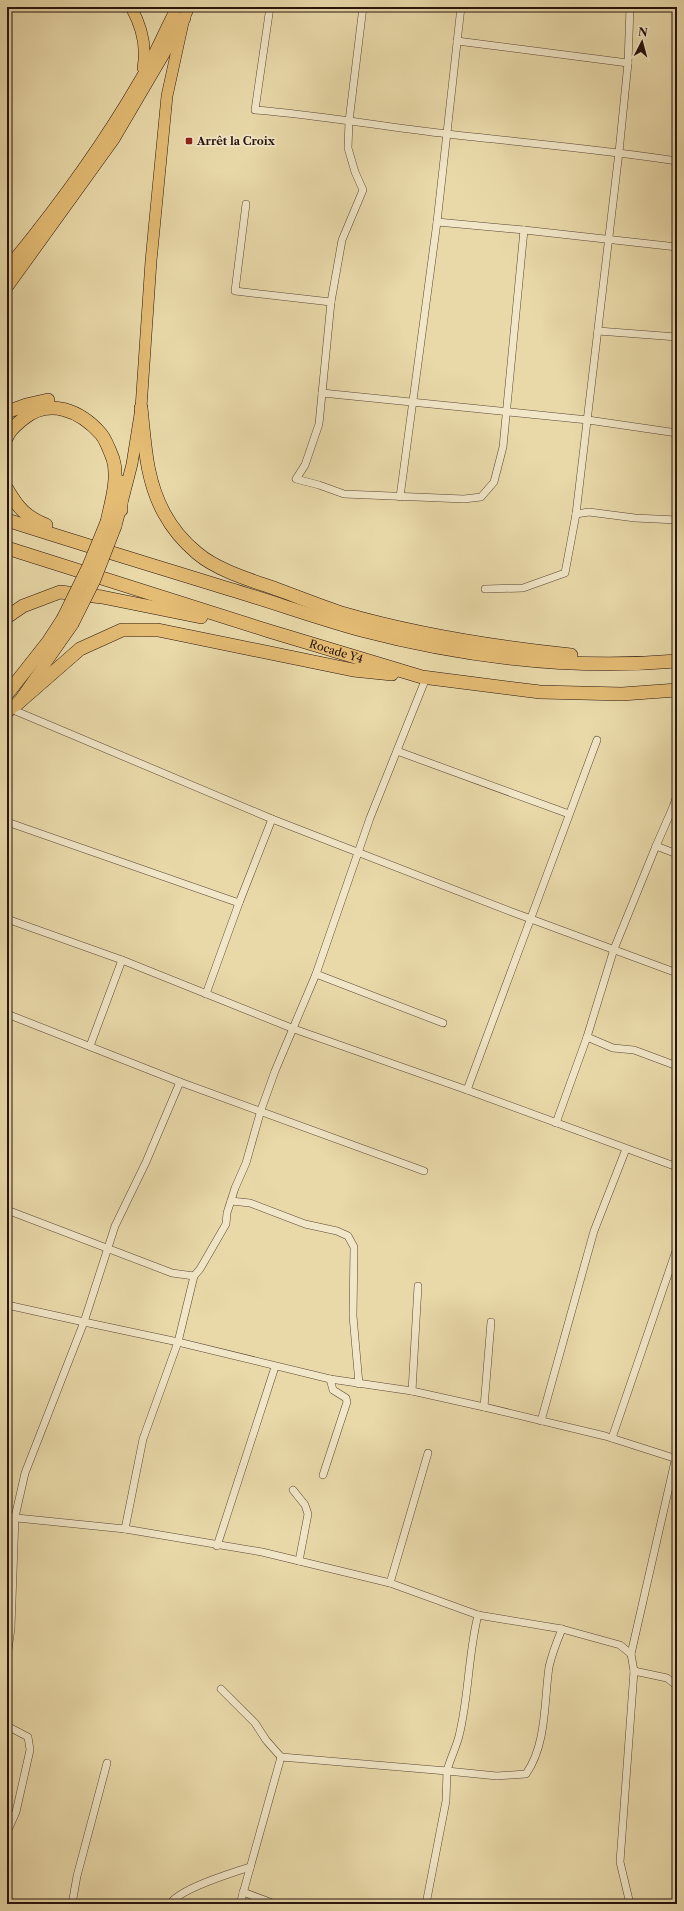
<svg xmlns="http://www.w3.org/2000/svg" width="684" height="1911" font-family="'Libre Caslon Text',serif">
	<rect width="100%" height="100%" fill="#e9d9a9"/>
	<filter id="stains"><feTurbulence type="fractalNoise" baseFrequency=".005" numOctaves="4"/><feColorMatrix values="0 0 0 0 .2 0 0 0 0 .09 0 0 0 0 .02 0 0 0 .5 -.17"/></filter>
	<radialGradient id="worn" r=".72"><stop offset=".6" stop-color="#630" stop-opacity="0"/><stop offset="1" stop-color="#630" stop-opacity=".3"/></radialGradient>
	<g fill="none" stroke-linecap="round" stroke-linejoin="round">
		<defs>
			<g id="street">
				<path d="M270 7 255 110C320 115 384 127 448 134 524 143 601 149 677 161"/>
				<polyline points="363,7 349,121 348,148 355,172 363,190 342,240 331,302 319,424 305,465 296,479 319,485 344,494 464,499 481,497 494,482 503,447 524,230"/>
				<polyline points="457,41 628,63"/>
				<polyline points="246,204 235,291 331,302"/>
				<polyline points="437,222 524,230 677,247"/>
				<polyline points="598,331 677,337"/>
				<polyline points="322,393 588,420 677,433"/>
				<polyline points="400,497 437,222 461,7"/>
				<polyline points="576,514 589,512 635,518 677,520"/>
				<polyline points="485,589 523,588 565,573 576,514 619,152 628,63 630,7"/>
				<polyline points="11,709 272,819 512,912 677,973"/>
				<polyline points="397,751 569,814"/>
				<polyline points="7,822 239,903 206,994"/>
				<polyline points="656,846 673,807 677,795"/>
				<polyline points="239,903 272,819"/>
				<polyline points="7,919 122,960 294,1029 467,1090 597,740"/>
				<polyline points="316,974 443,1023"/>
				<polyline points="7,1014 180,1082 424,1171"/>
				<polyline points="587,1037 613,1048 634,1050 677,1066"/>
				<polyline points="90,1046 122,960"/>
				<polyline points="467,1090 677,1167"/>
				<polyline points="556,1123 587,1037 614,949 656,846 677,854"/>
				<polyline points="231,1201 250,1203 305,1224 337,1231 348,1236 354,1247 353,1316 359,1384"/>
				<polyline points="7,1210 172,1273 194,1276 200,1269 226,1224 227,1213 235,1188 246,1163 261,1110 275,1071 316,974 370,818 426,678"/>
				<polyline points="7,1305 84,1322 115,1226 146,1162 180,1082"/>
				<polyline points="412,1391 418,1286"/>
				<polyline points="484,1407 491,1322"/>
				<polyline points="541,1421 594,1231 626,1149"/>
				<polyline points="612,1438 677,1248"/>
				<polyline points="323,1475 347,1402 346,1398 333,1390 330,1379"/>
				<polyline points="293,1490 305,1505 308,1514 299,1561"/>
				<polyline points="7,1517 125,1529 262,1552 390,1583 478,1615 562,1629 620,1645 631,1654 634,1671 620,1862 630,1904"/>
				<polyline points="125,1529 143,1439 178,1342 194,1276"/>
				<polyline points="217,1546 275,1367"/>
				<polyline points="390,1583 428,1453"/>
				<polyline points="631,1654 677,1452"/>
				<polyline points="7,1658 11,1628 15,1517 25,1473 84,1322 178,1342 330,1379 412,1391 484,1407 605,1436 677,1459"/>
				<polyline points="634,1671 667,1678 677,1686"/>
				<polyline points="221,1689 255,1723 266,1740 281,1757"/>
				<polyline points="7,1726 28,1737 30,1750 16,1812 7,1832"/>
				<polyline points="243,1892 275,1904"/>
				<polyline points="72,1904 77,1876 107,1763"/>
				<path d="M170 1904C179 1889 231 1873 250 1867"/>
				<path d="M240 1904 281 1757 447 1771C450 1759 456 1748 459 1736 469 1696 468 1655 478 1615"/>
				<path d="M426 1904 446 1801 447 1771 497 1776 526 1774C547 1744 544 1701 549 1667 552 1654 557 1641 562 1629"/>
			</g>
			<g id="primary">
				<path d="M131 7C141 25 147 47 143 68"/>
				<path d="M7 268C54 211 103 144 140 80 154 57 164 31 177 7"/>
				<polyline points="116,526 132,464 141,408 151,261 167,96 184,18 189,7"/>
				<polyline points="7,713 17,704 73,624"/>
			</g>
			<g id="highway">
				<polyline points="7,286 113,139 184,18"/>
				<path d="M141 408C145 445 146 480 164 513 172 528 185 543 197 553 218 571 254 581 279 590 301 598 323 607 345 614 418 635 495 647 571 655"/>
				<polyline points="7,412 26,405 48,400"/>
				<path d="M7 437C10 429 17 424 23 419 49 397 81 411 101 434 106 440 110 451 113 459 119 478 111 503 107 522"/>
				<path d="M7 489C18 508 26 517 46 525"/>
				<polyline points="121,510 121,482"/>
				<path d="M7 520C81 544 155 566 229 589 273 602 317 618 361 630 464 657 571 670 677 661"/>
				<path id="s1" d="M7 548 269 631 422 677 540 692 622 694 677 690"/>
				<polyline points="7,617 23,606 60,592 102,597 201,617"/>
				<polyline points="7,694 48,642 63,619"/>
				<polyline points="17,704 80,649 122,630 158,630 353,670 392,674"/>
			</g>
		</defs>
		<!-- street casing -->
		<use href="#street" stroke="#584534" stroke-width="8"/>
		<!-- primary casing -->
		<use href="#primary" stroke="#27140d" stroke-width="12"/>
		<!-- highway casing -->
		<use href="#highway" stroke="#27140d" stroke-width="14"/>
		<!-- street -->
		<use href="#street" stroke="#f1e6c7" stroke-width="7"/>
		<!-- primary -->
		<use href="#primary" stroke="#e4bc74" stroke-width="11"/>
		<!-- highway -->
		<use href="#highway" stroke="#e4bc74" stroke-width="13"/>
		<defs>
			<polyline id="primary-bridge" points="73,624 95,580 116,526"/>
			<polyline id="highway-bridge" points="63,619 89,566 107,522"/>
		</defs>
		<!-- primary-bridge casing -->
		<use href="#primary-bridge" stroke="#27140d" stroke-width="12" stroke-linecap="butt"/>
		<!-- highway-bridge casing -->
		<use href="#highway-bridge" stroke="#27140d" stroke-width="14" stroke-linecap="butt"/>
		<!-- primary-bridge -->
		<use href="#primary-bridge" stroke="#e4bc74" stroke-width="11"/>
		<!-- highway-bridge -->
		<use href="#highway-bridge" stroke="#e4bc74" stroke-width="13"/>
	</g>
	<!-- markers -->
	<rect fill="#8f2418" stroke="#f1e6c7" stroke-width="1.5" x="185" y="137" width="8" height="8" rx="2"/>
	<g text-anchor="middle" dominant-baseline="central" stroke-width="3.5" stroke-linejoin="round" paint-order="stroke">
		<!-- poi labels -->
		<g font-size="11" font-weight="bold" fill="#27140d" stroke="#f1e6c7" text-anchor="start">
			<text x="197" y="141">Arrêt la Croix</text>
		</g>
		<!-- street labels -->
		<g font-size="11" fill="#27140d" stroke="#f1e6c7">
			<text stroke="none"><textPath href="#s1" startOffset="345">Rocade Y4</textPath></text>
		</g>
	</g>
	<!-- margin -->
	<rect width="684" height="1911" fill="none" stroke="#e9d9a9" stroke-width="24"/>
	<rect x="8" y="8" width="668" height="1895" fill="none" stroke="#27140d" stroke-width="2"/>
	<rect x="12" y="12" width="660" height="1887" fill="none" stroke="#27140d"/>
	<!-- north arrow -->
	<g transform="translate(642 42) rotate(6)" stroke="#f1e6c7" stroke-width="3" paint-order="stroke">
	<path d="M0-3L7 15L0 10L-7 15Z" fill="#27140d"/>
	<text y="-6" font-size="11" font-weight="bold" text-anchor="middle" fill="#27140d">N</text>
	</g>
	<rect width="100%" height="100%" filter="url(#stains)"/>
	<rect width="100%" height="100%" fill="url(#worn)"/>
</svg>
